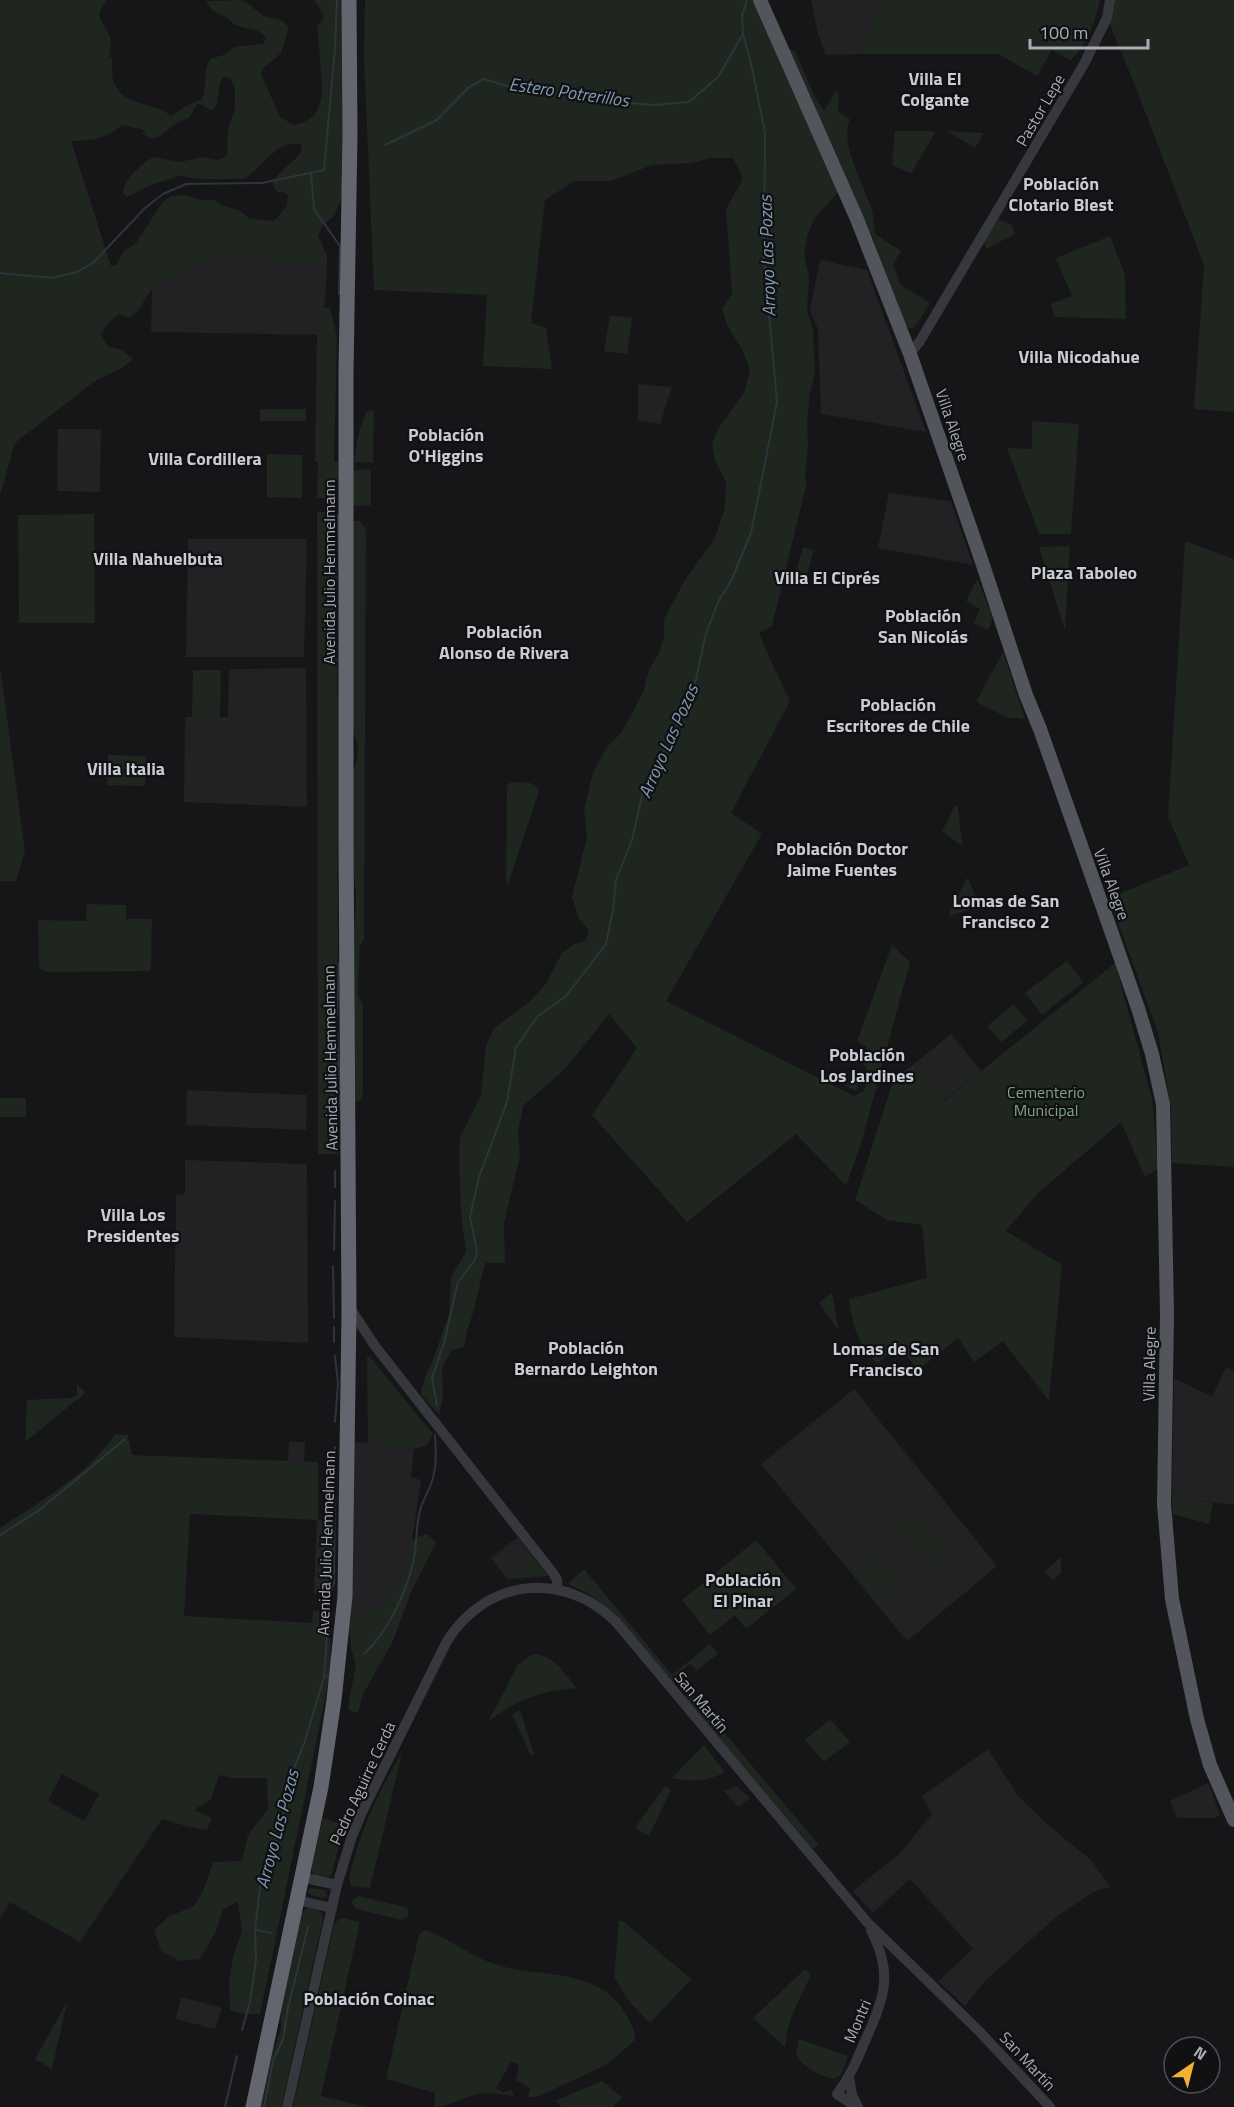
<svg xmlns="http://www.w3.org/2000/svg" width="1234" height="2107" font-family="'Titillium Web',sans-serif">
	<rect width="100%" height="100%" fill="#161618"/>
	<!-- built -->
	<g fill="#222225">
		<polygon points="811,0 879,0 860,54 826,55 818,34"/>
		<polygon points="213,256 327,266 323,335 151,332 152,289"/>
		<polygon points="820,260 867,270 926,432 821,414 818,329 810,311"/>
		<polygon points="638,384 672,387 660,424 638,421"/>
		<polygon points="58,429 101,429 100,492 57,491"/>
		<polygon points="889,493 951,501 973,565 878,548"/>
		<polygon points="188,539 307,539 304,657 186,657"/>
		<polygon points="306,668 307,807 184,802 185,717 228,717 229,669"/>
		<polygon points="951,1034 981,1071 943,1101 914,1064"/>
		<polygon points="187,1090 307,1095 306,1130 186,1125"/>
		<polygon points="185,1160 307,1164 308,1343 174,1337 176,1195 185,1194"/>
		<polygon points="1226,1367 1234,1370 1234,1505 1172,1498 1174,1378 1212,1397"/>
		<polygon points="854,1389 997,1566 907,1641 761,1464"/>
		<polygon points="349,1441 414,1449 411,1477 421,1480 412,1540 402,1575 382,1604 349,1624"/>
		<polygon points="289,1442 305,1442 304,1461 288,1461"/>
		<polygon points="518,1537 534,1558 507,1579 491,1558"/>
		<polygon points="988,1749 1018,1796 1048,1825 1091,1860 1110,1887 1093,1892 1055,1918 985,1981 965,2006 938,1981 973,1949 910,1879 873,1913 853,1891 900,1853 932,1814 922,1796"/>
		<polygon points="1208,1783 1220,1814 1216,1818 1177,1818 1170,1801"/>
		<polygon points="736,1786 750,1798 738,1807 724,1791"/>
		<polygon points="181,1997 222,2008 215,2029 176,2019"/>
	</g>
	<!-- green -->
	<g fill="#1e261f" fill-rule="evenodd">
		<path d="M0 0H107C92 19 104 20 110 37 112 43 110 51 109 57H112C113 65 111 72 113 80 122 108 155 101 171 116L191 103 201 100 204 95 206 69 210 59 226 54 234 47 263 44 266 39C260 27 247 30 236 25 232 23 229 19 225 17 216 12 210 11 206 1L243 0 264 16 281 20 289 27 281 53 263 69 261 74 280 117 294 125C329 118 322 86 320 60 319 49 319 38 317 27L323 19V14L314 0H342L343 195 335 215 323 225 318 235 327 256V266L213 256 152 289 137 312 128 318 119 314 109 322 101 334 108 347 122 350 133 359 122 368 95 381 15 443 0 495ZM224 77 230 78 235 88V109L228 129 227 156 218 160 201 157 180 162 153 157C143 164 122 179 123 194L127 197 148 186 178 176 204 179H243C259 172 279 136 301 145L302 150C295 163 280 168 273 183L274 188 278 192H284L288 195 287 206 276 219 271 221 249 218 239 210 223 206 214 200H202L186 195 170 196 162 203 136 243 123 252 116 265 111 266 71 141C94 140 104 140 122 125L145 130 142 133 152 139 158 137 179 122 189 118 197 104 203 105 211 111 217 105 220 82Z"/>
		<polygon points="365,0 754,0 838,192 815,218 808,233 804,253 809,277 807,310 813,330 815,372 810,393 807,421 808,443 805,477 807,482 772,626 759,633 770,659 790,701 731,813 762,834 666,1001 854,1096 864,1091 869,1072 863,1064 867,1047 857,1041 892,945 910,962 863,1137 846,1186 796,1134 687,1222 592,1115 637,1048 609,1014 566,1068 523,1106 518,1132 520,1156 504,1223 505,1263 485,1263 473,1313 467,1331 464,1347 452,1350 442,1367 443,1397 439,1415 421,1394 425,1376 432,1363 449,1314 451,1277 466,1252 461,1213 459,1161 460,1137 481,1095 486,1046 494,1028 529,1002 545,985 562,953 574,944 585,941 589,930 579,919 572,897 587,837 584,809 593,773 607,747 620,734 633,712 643,692 649,670 659,653 664,637 664,619 685,580 715,538 725,508 726,482 715,460 712,444 718,429 744,393 750,370 743,351 727,325 722,308 732,294 726,209 743,179 733,158 711,158 691,163 652,165 611,181 574,181 545,200 531,323 546,328 552,369 483,366 487,295 374,290 364,57"/>
		<path d="M879 0H1100C1096 20 1086 46 1071 60H1069L1052 50 1037 76 998 54H860Z"/>
		<polygon points="1114,0 1234,0 1234,412 1194,409 1204,265 1136,88 1108,20"/>
		<path d="M790 49 795 51 815 97 824 111 836 91 839 94 838 112 850 119C838 146 867 187 873 215 874 221 874 228 875 234L901 251 893 264 901 285 930 303 914 328H909L904 324 873 238 789 52Z"/>
		<polygon points="895,131 933,131 935,133 911,173 892,165"/>
		<polygon points="946,131 984,133 975,148"/>
		<polygon points="998,220 1011,224 1015,234 986,249 984,241"/>
		<polygon points="1110,236 1125,275 1126,319 1054,317 1051,304 1072,296 1056,258"/>
		<polygon points="324,308 330,308 337,337 334,462 338,462 337,498 317,498 318,462 315,462 317,335 323,335"/>
		<polygon points="610,315 632,318 627,354 604,351"/>
		<rect x="260" y="409" width="46" height="12"/>
		<path d="M374 410 373 463 354 462C356 444 359 429 366 412Z"/>
		<polygon points="1032,421 1079,424 1071,534 1039,534 1007,448 1032,449"/>
		<polygon points="267,454 302,455 302,498 267,497"/>
		<polygon points="371,469 371,505 353,506 353,470"/>
		<polygon points="317,512 337,512 338,1154 318,1154"/>
		<polygon points="94,514 95,623 19,623 18,515"/>
		<path d="M352 521H360L366 530 364 940 360 945 358 996 363 1005V1094L361 1100 354 1103 353 934C356 914 358 892 353 872L352 772C359 757 361 745 352 730Z"/>
		<polygon points="1185,541 1234,559 1234,1167 1172,1163 1171,1107 1158,1032 1109,898 1189,865 1168,817"/>
		<polygon points="1070,546 1065,631 1039,547"/>
		<polygon points="803,547 814,550 804,585 793,582"/>
		<polygon points="978,580 993,618 988,630 974,623 980,609 966,601 976,581"/>
		<polygon points="1003,652 1025,719 1008,718 976,702"/>
		<polygon points="0,666 25,851 16,881 0,881"/>
		<polygon points="193,670 221,670 220,717 192,717"/>
		<polygon points="108,755 146,756 145,786 107,785"/>
		<path d="M511 782C521 783 536 780 539 791L508 884 506 883 507 786Z"/>
		<polygon points="955,806 958,807 962,846 942,831"/>
		<polygon points="968,877 979,906 950,916 949,912"/>
		<polygon points="87,904 126,905 126,919 152,919 151,966 149,971 47,972 41,970 39,966 38,920 86,921"/>
		<polygon points="1067,961 1083,982 1042,1015 1025,993"/>
		<path d="M1115 963 1152 1099 1158 1169 1145 1177 1121 1122 1037 1194 1006 1231 1062 1265 1049 1401 1003 1341 974 1362 958 1338 918 1370 898 1345 877 1364C857 1340 853 1330 849 1299L927 1278 922 1225 887 1220 855 1200 894 1078 914 1064 944 1101Z"/>
		<polygon points="1014,1004 1027,1021 1001,1042 987,1026"/>
		<polygon points="852,1070 863,1074 856,1091 846,1086"/>
		<rect x="0" y="1098" width="26" height="19"/>
		<polygon points="832,1292 839,1331 819,1303"/>
		<polygon points="369,1356 433,1434 427,1445 414,1449 368,1444 367,1358"/>
		<polygon points="77,1385 85,1392 83,1395 25,1442 27,1400 71,1398 77,1395"/>
		<path d="M115 1434 128 1435 132 1455 318 1462V1520L335 1521 331 1587 329 1593 325 1595 314 1594 317 1520 190 1514 184 1616 312 1623 313 1611 330 1612 331 1670 260 2014H244L230 2010 229 1982 233 1956 242 1931 238 1901 223 1910 215 1933 200 1959 180 1961 161 1951 154 1930 168 1917 194 1906 203 1891 213 1862 242 1861 248 1835 268 1809 267 1778H232L219 1775 211 1799 194 1810 212 1818 207 1830 186 1826 162 1819 80 1942 10 1902 0 1919V1528C40 1501 88 1475 115 1434ZM62 1774 99 1794 84 1821 48 1801Z"/>
		<polygon points="1172,1498 1213,1503 1209,1524 1173,1514"/>
		<polygon points="912,1508 947,1549 931,1562 921,1553 922,1551 917,1546 915,1547 911,1542 913,1540 908,1535 906,1536 901,1531 903,1529 899,1525 895,1527 892,1524 901,1517 904,1520 909,1516 906,1513"/>
		<polygon points="426,1534 432,1538 436,1543 411,1592 393,1641 362,1696 358,1713 350,1711 348,1707 356,1665 351,1648 349,1624 382,1604 402,1575 412,1540"/>
		<polygon points="756,1540 796,1589 746,1629 735,1615 710,1635 682,1600"/>
		<polygon points="872,1553 899,1585 878,1602 851,1570"/>
		<polygon points="1061,1557 1061,1573 1052,1580 1045,1571"/>
		<polygon points="534,1558 548,1576 507,1579"/>
		<polygon points="584,1569 672,1675 710,1644 718,1654 697,1670 690,1664 674,1677 677,1682 671,1683 603,1605 587,1593 568,1584"/>
		<path d="M533 1654C553 1654 565 1674 577 1688 540 1692 517 1698 488 1722L518 1665Z"/>
		<polygon points="687,1691 691,1693 819,1845 813,1849 685,1697"/>
		<polygon points="520,1710 534,1754 531,1756 512,1714"/>
		<polygon points="830,1719 850,1742 824,1762 805,1740"/>
		<path d="M704 1745 725 1772C707 1782 692 1782 672 1778Z"/>
		<path d="M402 1753 370 1888 351 1886 349 1878C360 1831 377 1794 402 1753Z"/>
		<polygon points="665,1786 671,1790 649,1836 635,1828"/>
		<polygon points="323,1818 344,1825 332,1873 329,1878 314,1875 311,1868"/>
		<polygon points="310,1888 325,1890 327,1896 323,1898 311,1895 308,1892"/>
		<polygon points="359,1896 405,1907 408,1909 408,1916 402,1920 356,1909 352,1903 353,1900"/>
		<path d="M311 1907C319 1909 321 1911 323 1919L281 2107H261L272 2053 281 2030V2007L301 1914 306 1908Z"/>
		<polygon points="343,1918 360,1922 321,2096 367,2107 293,2107 334,1925 338,1920"/>
		<polygon points="619,1920 624,1922 691,1979 650,2023 627,1999 614,1976"/>
		<path d="M425 1930C449 1938 470 1956 494 1964 540 1979 598 1966 626 2014 630 2022 636 2031 635 2040L608 2064 537 2097H528L530 2088 516 2080 519 2066 516 2063 511 2062 496 2088 503 2093 510 2090 513 2092V2096C499 2094 485 2091 471 2096 458 2099 448 2107 434 2107L435 2093 386 2079 419 1934Z"/>
		<path d="M805 1969 811 1975C800 1998 787 2021 785 2047L753 2018Z"/>
		<polygon points="67,2002 52,2069 35,2059"/>
		<path d="M799 2039 848 2056 841 2075 834 2079C818 2075 806 2070 796 2055Z"/>
		<polygon points="602,2081 622,2097 613,2107 562,2107 555,2101"/>
	</g>
	<g fill="none" stroke-linecap="round" stroke-linejoin="round">
		<!-- stream -->
		<g stroke="#2c353c" stroke-width="2">
			<polyline points="385,145 437,120 469,87 484,79 507,86 617,102 655,105 689,102 718,77 743,34 742,16 747,0"/>
			<polyline points="311,173 314,209 340,246 339,294"/>
			<polyline points="0,273 52,278 77,272 93,263 145,208 163,194 186,184 262,183 324,170 335,48 337,0"/>
			<polyline points="338,515 339,567"/>
			<polyline points="337,1016 339,963"/>
			<polyline points="335,1151 340,1090 337,1030"/>
			<polyline points="335,1187 335,1171"/>
			<polyline points="334,1250 335,1201"/>
			<polyline points="333,1266 334,1318"/>
			<polyline points="334,1342 334,1327"/>
			<polyline points="437,1406 432,1378 444,1343 458,1282 475,1260 477,1251 470,1217 479,1177 507,1102 516,1047 538,1016 566,996 606,944 613,910 616,880 632,840 644,787 671,738 696,680 705,637 718,602 731,581 751,533 777,402 764,257 765,133 752,68 743,34"/>
			<polyline points="335,1422 338,1383 335,1356"/>
			<polyline points="0,1535 38,1511 125,1439"/>
			<polyline points="330,1595 334,1583 335,1447"/>
			<path d="M364 1654C389 1631 410 1586 415 1552 417 1538 416 1524 420 1511 422 1501 429 1491 432 1481 437 1466 436 1450 435 1435"/>
			<polyline points="324,1677 327,1636"/>
			<polyline points="256,1930 271,1933"/>
			<polyline points="242,2030 250,2002 256,1960 255,1930 260,1887 272,1858 283,1816 290,1778 304,1744 324,1677 331,1675"/>
			<polyline points="225,2107 237,2056"/>
			<polyline points="264,2107 273,2061 283,2039 288,2008 308,1927"/>
		</g>
		<!-- minor -->
		<g stroke="#37383d" stroke-width="10">
			<polyline points="910,354 920,341 1084,64 1107,18 1110,0"/>
			<polyline points="349,1311 352,1311 375,1346 553,1573 557,1580 558,1589"/>
			<polyline points="301,1877 337,1885"/>
			<polyline points="297,1900 332,1908"/>
			<polyline points="849,2077 852,2095 858,2107"/>
			<path d="M287 2107 337 1885 352 1836 363 1810 447 1641C487 1578 563 1570 616 1622L867 1922 979 2031 1050 2107"/>
			<path d="M856 2107 837 2094C850 2077 857 2060 865 2041 884 1998 894 1974 871 1930"/>
		</g>
		<!-- major -->
		<polyline stroke="#53555c" stroke-width="14" points="760,0 857,219 910,354 981,559 1026,695 1040,729 1103,908 1138,1008 1152,1054 1163,1104 1167,1314 1164,1504 1172,1599 1197,1719 1210,1765 1234,1820"/>
		<!-- highway -->
		<polyline stroke="#63666e" stroke-width="15" points="253,2107 321,1787 334,1700 345,1596 349,1311 346,839 346,372 350,134 349,0"/>
	</g>
	<g text-anchor="middle" dominant-baseline="central" stroke-width="4.5" stroke-linejoin="round" paint-order="stroke">
		<!-- street labels -->
		<g font-size="16" fill="#a8adb8" stroke="#111113">
			<text transform="translate(1040 110) rotate(-60)">Pastor Lepe</text>
			<text transform="translate(953 425) rotate(71)">Villa Alegre</text>
			<text transform="translate(329 572) rotate(-90)">Avenida Julio Hemmelmann</text>
			<text transform="translate(1112 884) rotate(70)">Villa Alegre</text>
			<text transform="translate(330 1058) rotate(-91)">Avenida Julio Hemmelmann</text>
			<text transform="translate(1149 1364) rotate(-89)">Villa Alegre</text>
			<text transform="translate(326 1543) rotate(-88)">Avenida Julio Hemmelmann</text>
			<text transform="translate(702 1702) rotate(50)">San Martín</text>
			<text transform="translate(362 1783) rotate(-65)">Pedro Aguirre Cerda</text>
			<text transform="translate(857 2021) rotate(-67)">Montri</text>
			<text transform="translate(1028 2061) rotate(47)">San Martín</text>
		</g>
		<!-- park labels -->
		<g font-size="16" fill="#7fa381" stroke="#111113">
			<text x="1046" y="1092">Cementerio<tspan x="1046" dy="18">Municipal</tspan></text>
		</g>
		<!-- neighbourhood labels -->
		<g font-size="18" font-weight="bold" fill="#c9ccd4" stroke="#111113">
			<text x="935" y="78">Villa El<tspan x="935" dy="21">Colgante</tspan></text>
			<text x="1061" y="183">Población<tspan x="1061" dy="21">Clotario Blest</tspan></text>
			<text x="1079" y="356">Villa Nicodahue</text>
			<text x="446" y="434">Población<tspan x="446" dy="21">O'Higgins</tspan></text>
			<text x="205" y="458">Villa Cordillera</text>
			<text x="158" y="558">Villa Nahuelbuta</text>
			<text x="1084" y="572">Plaza Taboleo</text>
			<text x="827" y="577">Villa El Ciprés</text>
			<text x="923" y="615">Población<tspan x="923" dy="21">San Nicolás</tspan></text>
			<text x="504" y="631">Población<tspan x="504" dy="21">Alonso de Rivera</tspan></text>
			<text x="898" y="704">Población<tspan x="898" dy="21">Escritores de Chile</tspan></text>
			<text x="126" y="768">Villa Italia</text>
			<text x="842" y="848">Población Doctor<tspan x="842" dy="21">Jaime Fuentes</tspan></text>
			<text x="1006" y="900">Lomas de San<tspan x="1006" dy="21">Francisco 2</tspan></text>
			<text x="867" y="1054">Población<tspan x="867" dy="21">Los Jardines</tspan></text>
			<text x="133" y="1214">Villa Los<tspan x="133" dy="21">Presidentes</tspan></text>
			<text x="586" y="1347">Población<tspan x="586" dy="21">Bernardo Leighton</tspan></text>
			<text x="886" y="1348">Lomas de San<tspan x="886" dy="21">Francisco</tspan></text>
			<text x="743" y="1579">Población<tspan x="743" dy="21">El Pinar</tspan></text>
			<text x="369" y="1998">Población Coinac</text>
		</g>
		<!-- water labels -->
		<g font-size="18" font-style="italic" fill="#7f9bb3" stroke="#111113">
			<text transform="translate(569 92) rotate(8)">Estero Potrerillos</text>
			<text transform="translate(767 256) rotate(-92)">Arroyo Las Pozas</text>
			<text transform="translate(668 741) rotate(-66)">Arroyo Las Pozas</text>
			<text transform="translate(277 1829) rotate(-75)">Arroyo Las Pozas</text>
		</g>
	</g>
	<!-- north arrow -->
	<g transform="translate(1192 2065) rotate(35)"><circle r="28" fill="#111113" stroke="#4d4f55" stroke-width="1.5"/>
	<path d="M0-4.5L10 22L0 15L-10 22Z" fill="#f2b134"/>
	<text y="-9" font-size="16" font-weight="bold" text-anchor="middle" fill="#a8adb8">N</text>
	</g>
	<!-- scale -->
	<path d="M1030 39v9h118v-9" fill="none" stroke="#a8adb8" stroke-width="3"/>
	<text x="1039" y="39" font-size="18" fill="#a8adb8" stroke="#111113" stroke-width="4.5" paint-order="stroke">100 m</text>
</svg>
